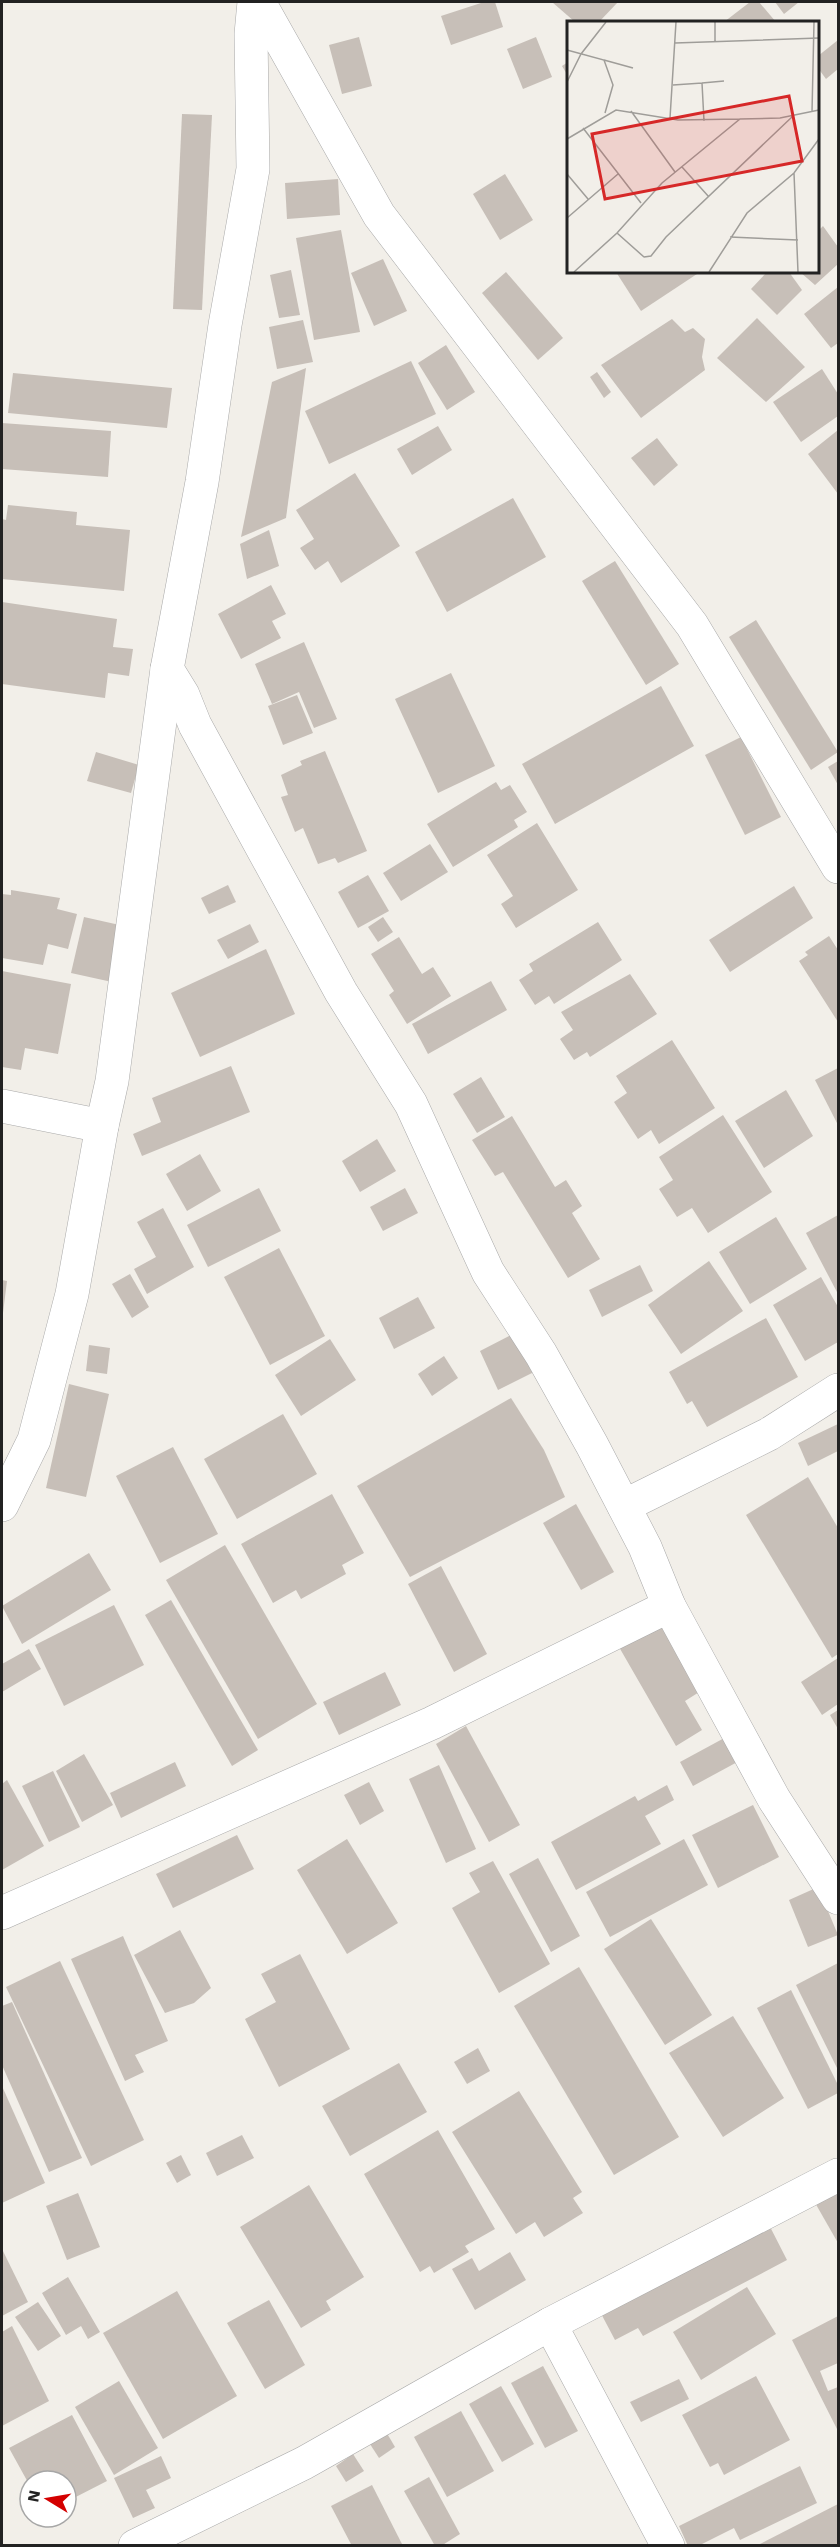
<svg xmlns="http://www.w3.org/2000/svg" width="840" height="2547" font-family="'Work Sans',sans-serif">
	<rect width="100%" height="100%" fill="#f2efe9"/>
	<!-- building -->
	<g fill="#c7bfb8">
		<polygon points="484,2 495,2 503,27 451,45 441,16"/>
		<polygon points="552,2 618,2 599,22 575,22"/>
		<polygon points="750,2 759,2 776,22 724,22"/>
		<polygon points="775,2 799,2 784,14"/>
		<polygon points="359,37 372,86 342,94 329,45"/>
		<polygon points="536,37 552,77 523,89 507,49"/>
		<polygon points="838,40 838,69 826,79 818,68 818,56"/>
		<polygon points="568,62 568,76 562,66"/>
		<polygon points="182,114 212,115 202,310 173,309"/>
		<polygon points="505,174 533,220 500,240 473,194"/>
		<polygon points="338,179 340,215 287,219 285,183"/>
		<polygon points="823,226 838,247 838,264 815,285 800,272 818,272 818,231"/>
		<polygon points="341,230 360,332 314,340 296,238"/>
		<polygon points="383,259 407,311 374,326 351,273"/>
		<polygon points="291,270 300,315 279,318 270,275"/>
		<polygon points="506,272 563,338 538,360 482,293"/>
		<polygon points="616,272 700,272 641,311"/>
		<polygon points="767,272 789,272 802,290 777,315 751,289"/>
		<polygon points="838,287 838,343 831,348 804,314"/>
		<polygon points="757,318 805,367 766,402 717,358"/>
		<polygon points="672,319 685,332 693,328 705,339 702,357 705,370 641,418 601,365"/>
		<polygon points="303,320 313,362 277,369 269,327"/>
		<polygon points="446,345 475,392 447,410 418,363"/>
		<polygon points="411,361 436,414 329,464 305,411"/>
		<polygon points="306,368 286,518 241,537 272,382"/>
		<polygon points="822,369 838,394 838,416 801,442 773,402"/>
		<polygon points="597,372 611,392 604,398 590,377"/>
		<polygon points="13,373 172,388 167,428 8,413"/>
		<polygon points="2,423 111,431 108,477 2,469"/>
		<polygon points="438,426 452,450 412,475 397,449"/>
		<polygon points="838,430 838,494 808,454"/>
		<polygon points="657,438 678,465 654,486 631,458"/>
		<polygon points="355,473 400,546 341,583 328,561 315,570 300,548 314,539 296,510"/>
		<polygon points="513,498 546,557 447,612 415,552"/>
		<polygon points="8,505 77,512 76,525 130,530 124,591 2,579 2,519 6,520"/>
		<polygon points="269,530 279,566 247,579 240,544"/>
		<polygon points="615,561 679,664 646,685 582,581"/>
		<polygon points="271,585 286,614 272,621 281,638 241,659 218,614"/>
		<polygon points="2,602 117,619 113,647 133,649 129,676 108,673 105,698 2,684"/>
		<polygon points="756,620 838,752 811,770 729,637"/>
		<polygon points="304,642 337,719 314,728 299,692 272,704 255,664"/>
		<polygon points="451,673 495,766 438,793 395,699"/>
		<polygon points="661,686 694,746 555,824 522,764"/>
		<polygon points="297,695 313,733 283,745 268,706"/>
		<polygon points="741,737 781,817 745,835 705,755"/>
		<polygon points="325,751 367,851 338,863 335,858 318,864 303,828 295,832 281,797 288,795 281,775 302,765 300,761"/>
		<polygon points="96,752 139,765 131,793 87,781"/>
		<polygon points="838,761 838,785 828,767"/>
		<polygon points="496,782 501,790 510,785 527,812 514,820 518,827 453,867 427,824"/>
		<polygon points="537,823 578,890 516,928 501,904 513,896 487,855"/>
		<polygon points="430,844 448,872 401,901 383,873"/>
		<polygon points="368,875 389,911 358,928 338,892"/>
		<polygon points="228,885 236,902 209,914 201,898"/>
		<polygon points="794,886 813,918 730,972 709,940"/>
		<polygon points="11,890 60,898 57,909 77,914 68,949 48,944 43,965 2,958 2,894 11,895"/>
		<polygon points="84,917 124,926 112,982 71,973"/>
		<polygon points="383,917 393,932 378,942 368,927"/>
		<polygon points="598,922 622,960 554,1004 549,996 535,1005 519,980 533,971 529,964"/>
		<polygon points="250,924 259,942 228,959 217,940"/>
		<polygon points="829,936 838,950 838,1022 799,961 808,955 805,952"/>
		<polygon points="399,937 422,974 433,967 451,996 407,1024 389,995 394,991 371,954"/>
		<polygon points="266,949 295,1014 200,1057 171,993"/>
		<polygon points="2,971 71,984 58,1054 25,1048 21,1070 2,1067"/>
		<polygon points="630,974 657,1014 590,1057 587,1052 574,1060 560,1039 573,1030 561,1012"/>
		<polygon points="491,981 507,1010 428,1054 412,1024"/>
		<polygon points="672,1040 715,1108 659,1144 651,1130 638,1139 614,1102 627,1093 616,1076"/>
		<polygon points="231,1066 250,1112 142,1156 133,1134 161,1122 152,1098"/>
		<polygon points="838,1068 838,1125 815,1080"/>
		<polygon points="481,1077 505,1117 477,1133 453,1094"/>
		<polygon points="786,1090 813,1136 764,1168 735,1121"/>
		<polygon points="723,1115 772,1192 708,1233 692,1208 677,1217 659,1189 673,1180 659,1157"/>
		<polygon points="512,1116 555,1187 566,1180 582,1206 572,1213 600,1259 568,1278 503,1172 495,1176 472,1140"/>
		<polygon points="377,1139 396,1171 360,1192 342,1161"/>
		<polygon points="200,1154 221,1191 187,1211 166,1174"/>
		<polygon points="259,1188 281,1231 208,1267 187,1225"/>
		<polygon points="405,1188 418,1213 383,1231 370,1207"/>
		<polygon points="163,1208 194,1267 147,1294 134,1269 156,1257 137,1222"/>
		<polygon points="838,1215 838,1294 806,1233"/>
		<polygon points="776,1217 807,1269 750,1304 719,1252"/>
		<polygon points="279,1248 325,1336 270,1365 224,1277"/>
		<polygon points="709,1261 743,1311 681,1354 648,1305"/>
		<polygon points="640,1265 653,1291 602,1317 589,1290"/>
		<polygon points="130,1274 149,1307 132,1318 112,1284"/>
		<polygon points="821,1277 838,1307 838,1342 805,1361 773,1305"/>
		<polygon points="2,1280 7,1281 3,1313 2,1313"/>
		<polygon points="418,1297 435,1328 394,1349 379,1318"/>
		<polygon points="766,1318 798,1377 707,1427 692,1401 687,1404 669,1372"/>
		<polygon points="515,1333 534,1372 498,1390 480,1351"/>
		<polygon points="330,1339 356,1380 301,1416 275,1375"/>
		<polygon points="89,1345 110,1348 107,1374 86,1371"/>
		<polygon points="444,1356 458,1378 432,1396 418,1374"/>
		<polygon points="69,1384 109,1394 86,1497 46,1488"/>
		<polygon points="511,1398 544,1450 565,1497 410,1577 357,1486"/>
		<polygon points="283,1414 317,1474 237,1519 204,1459"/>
		<polygon points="838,1424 838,1451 808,1466 798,1443"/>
		<polygon points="173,1447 218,1534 160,1563 116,1476"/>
		<polygon points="808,1477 838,1528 838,1654 832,1658 746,1515"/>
		<polygon points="332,1494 364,1553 342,1565 346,1574 301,1599 296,1590 273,1603 241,1544"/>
		<polygon points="576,1504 614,1572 581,1590 543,1523"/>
		<polygon points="225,1545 317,1704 258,1739 166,1580"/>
		<polygon points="89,1553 111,1590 22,1644 2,1606"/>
		<polygon points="441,1566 487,1654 454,1672 408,1584"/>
		<polygon points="171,1600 258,1750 232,1766 145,1615"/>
		<polygon points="114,1605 144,1665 64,1706 35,1645"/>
		<polygon points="663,1620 704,1689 685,1701 702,1730 676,1746 619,1647"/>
		<polygon points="29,1649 41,1669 2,1692 2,1664"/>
		<polygon points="838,1658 838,1704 822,1715 801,1682"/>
		<polygon points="385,1672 401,1705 339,1735 323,1702"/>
		<polygon points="838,1710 838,1729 830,1715"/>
		<polygon points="466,1726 520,1825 489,1842 436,1744"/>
		<polygon points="728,1736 741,1760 693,1786 680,1762"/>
		<polygon points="84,1754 113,1805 82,1822 56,1771"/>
		<polygon points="175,1762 186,1786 121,1818 110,1793"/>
		<polygon points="439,1765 476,1849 446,1863 409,1779"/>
		<polygon points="53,1771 80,1827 49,1842 22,1786"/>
		<polygon points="7,1780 44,1846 2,1870 2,1784"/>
		<polygon points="369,1782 384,1811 360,1825 344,1795"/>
		<polygon points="667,1785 674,1800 645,1816 661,1844 576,1890 551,1842 635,1796 638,1801"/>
		<polygon points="753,1805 779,1857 718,1888 692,1835"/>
		<polygon points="237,1835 254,1869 173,1908 156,1874"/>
		<polygon points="347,1839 398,1923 347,1954 297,1870"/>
		<polygon points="684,1839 708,1885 610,1937 586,1892"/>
		<polygon points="538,1858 580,1936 551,1952 509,1874"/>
		<polygon points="493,1861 550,1964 499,1993 452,1908 480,1892 469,1873"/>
		<polygon points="818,1887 838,1935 808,1947 789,1900"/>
		<polygon points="651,1919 712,2015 665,2045 604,1949"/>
		<polygon points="180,1930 211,1988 194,2003 165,2013 134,1955"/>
		<polygon points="123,1936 168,2041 135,2055 144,2072 125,2081 71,1959"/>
		<polygon points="300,1954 350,2049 279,2087 245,2019 276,2002 261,1974"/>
		<polygon points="60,1961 144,2140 91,2166 6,1987"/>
		<polygon points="838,1963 838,2070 796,1985"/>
		<polygon points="579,1967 679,2137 614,2175 514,2006"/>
		<polygon points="791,1990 838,2085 838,2093 808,2109 757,2008"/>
		<polygon points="12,2002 82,2158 49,2172 2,2065 2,2006"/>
		<polygon points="733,2016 784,2098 723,2137 669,2053"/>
		<polygon points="478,2048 490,2071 467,2084 454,2062"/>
		<polygon points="399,2063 427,2112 350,2156 322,2106"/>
		<polygon points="2,2086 45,2183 2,2203"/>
		<polygon points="519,2091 582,2192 573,2198 583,2213 544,2237 535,2222 516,2234 452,2132"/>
		<polygon points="438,2130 495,2229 465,2246 469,2252 434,2273 430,2266 420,2272 364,2174"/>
		<polygon points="242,2135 254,2158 217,2176 206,2153"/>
		<polygon points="181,2155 191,2175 177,2183 166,2163"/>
		<polygon points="309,2185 364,2277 326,2301 331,2310 301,2328 240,2227"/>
		<polygon points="838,2188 838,2243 814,2201"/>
		<polygon points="78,2193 100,2247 67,2260 46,2206"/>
		<polygon points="765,2217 787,2260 643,2336 638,2328 615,2340 597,2306"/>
		<polygon points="2,2249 28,2302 2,2316"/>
		<polygon points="510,2252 526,2280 475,2310 452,2269 472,2258 479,2271"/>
		<polygon points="68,2277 100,2332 88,2339 81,2326 66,2335 42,2293"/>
		<polygon points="747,2287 776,2334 701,2380 673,2332"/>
		<polygon points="177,2291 237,2396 163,2439 103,2333"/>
		<polygon points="269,2300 305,2365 265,2389 227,2323"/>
		<polygon points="38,2302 61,2336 38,2351 15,2317"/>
		<polygon points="838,2316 838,2363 820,2371 828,2391 838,2387 838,2431 792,2340"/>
		<polygon points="12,2326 49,2401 2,2426 2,2332"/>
		<polygon points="543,2366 578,2431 545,2448 511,2383"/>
		<polygon points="756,2376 790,2440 724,2475 718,2463 710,2467 682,2415"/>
		<polygon points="679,2379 689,2399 641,2422 630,2402"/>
		<polygon points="119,2381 158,2448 114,2475 75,2407"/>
		<polygon points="501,2386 534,2444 502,2462 469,2404"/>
		<polygon points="461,2411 494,2471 447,2497 414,2437"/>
		<polygon points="72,2415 107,2481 66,2502 66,2481 30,2481 30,2486 9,2448"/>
		<polygon points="385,2430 395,2447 379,2458 368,2441"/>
		<polygon points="353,2454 364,2471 346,2482 336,2466"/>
		<polygon points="161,2456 171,2478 146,2490 155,2508 133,2518 114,2478"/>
		<polygon points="800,2466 817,2503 740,2540 734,2528 698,2546 688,2546 679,2526"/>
		<polygon points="429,2477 460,2534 441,2546 435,2546 404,2491"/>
		<polygon points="372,2485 403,2546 352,2546 331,2506"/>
		<polygon points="838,2504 838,2546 756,2546"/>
	</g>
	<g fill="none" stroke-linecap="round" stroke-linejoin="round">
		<defs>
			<g id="minor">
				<polyline points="254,2 251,34 253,169 225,325 202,482 167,669 183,695 195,725 341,992 411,1104 488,1272 541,1354 592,1445 645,1547 669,1606 774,1799 838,1898"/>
				<polyline points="259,2 379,215 692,625 838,867"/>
				<polyline points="2,1106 102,1126"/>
				<polyline points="2,1505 34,1440 72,1294 102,1126 112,1081 167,669"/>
				<polyline points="624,1506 769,1434 838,1390"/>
				<polyline points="2,1913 432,1723 669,1606"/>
				<polyline points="550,2324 668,2546"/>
				<polyline points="135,2546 304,2463 550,2324 838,2175"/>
			</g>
		</defs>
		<!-- minor casing -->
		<use href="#minor" stroke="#a9a9a9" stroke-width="34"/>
		<!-- minor -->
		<use href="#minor" stroke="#fff" stroke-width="33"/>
	</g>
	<!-- overview -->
	<g transform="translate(567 21)">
		<rect width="252" height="252" fill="#f2efe9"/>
		<path fill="none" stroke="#9f9d99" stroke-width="1.5" d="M148 21V1M108 22 252 17M0 29 37 39 46 64 38 92M37 39 66 47M0 61 14 33 39 1M135 62 157 60M106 64 135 62 137 100M64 90 108 151M245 91 247 1M103 97 109 1M16 107 74 182M0 118 49 89 111 99 173 98M115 146 142 176M227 152 231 251M0 153 21 178M0 197 51 153M50 212 77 236M163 216 231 219M77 236 84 235 99 216 226 95M7 251 50 212 95 162 173 98 213 97 252 89M142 251 180 192 227 152 252 118"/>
		<path fill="#d62828" fill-opacity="0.15" stroke="#d62828" stroke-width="3" d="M222 75 235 140 38 178 25 113Z"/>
		<rect width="252" height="252" fill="none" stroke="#222" stroke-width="3"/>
	</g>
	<!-- border -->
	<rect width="840" height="2547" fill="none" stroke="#222222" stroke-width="6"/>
	<!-- north arrow -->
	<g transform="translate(48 2499) rotate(281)"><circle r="28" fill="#ffffff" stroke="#a7a7a7" stroke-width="1.5"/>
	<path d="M0-4.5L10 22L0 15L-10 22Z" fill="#d40000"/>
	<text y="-9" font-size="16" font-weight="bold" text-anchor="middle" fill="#222222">N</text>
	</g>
</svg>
